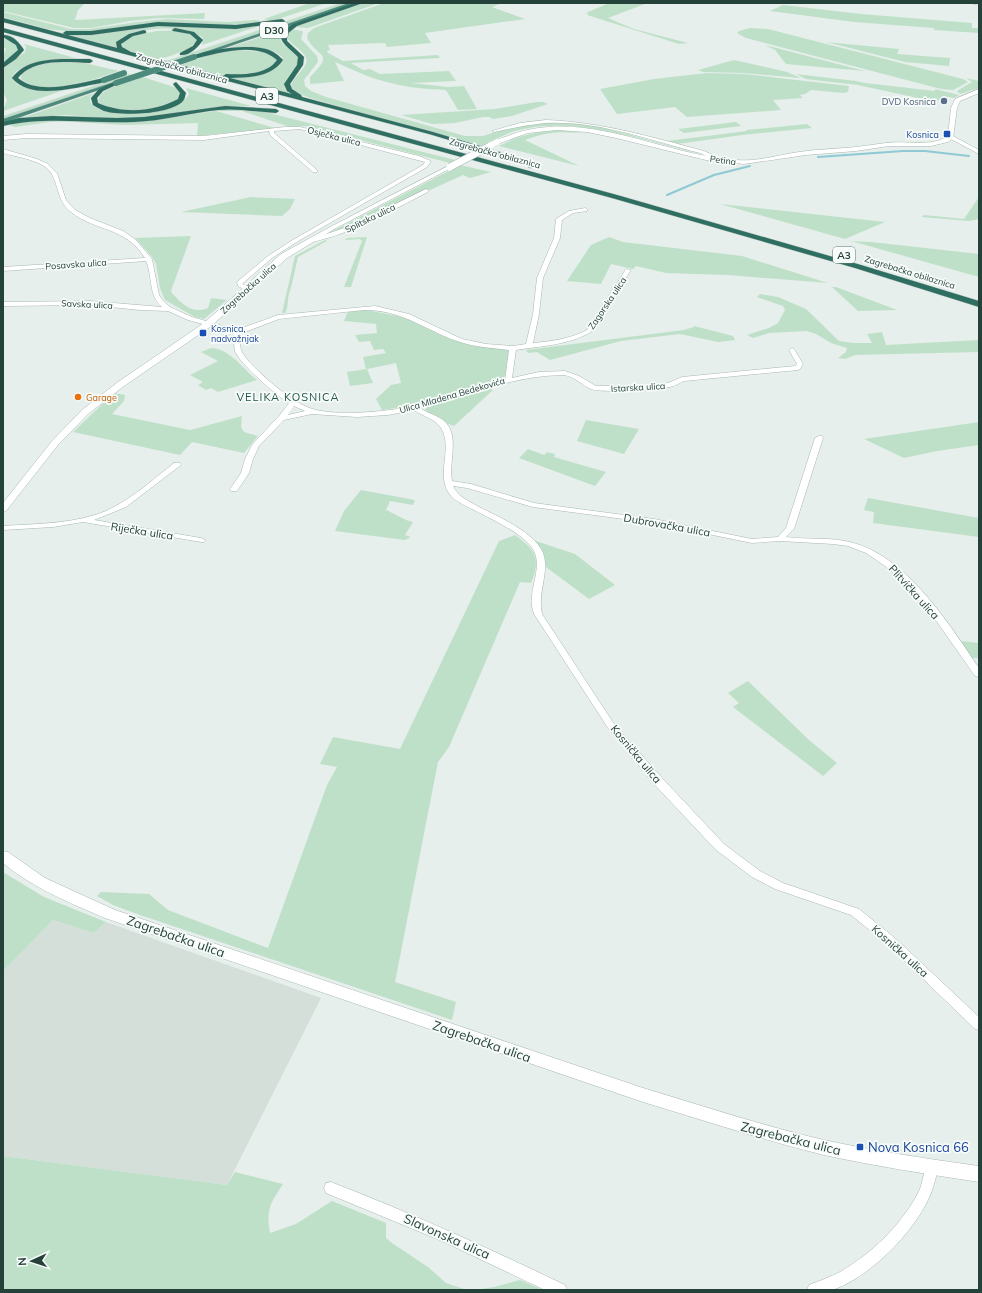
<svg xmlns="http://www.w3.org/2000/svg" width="982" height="1293" font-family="Mulish,sans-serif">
	<rect width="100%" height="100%" fill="#e6efeb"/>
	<!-- built -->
	<polygon fill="#d4dfda" points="53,920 94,933 106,922 321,998 227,1185 3,1156 3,971"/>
	<!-- green -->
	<g fill="#bfe0c8">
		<polygon points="3,3 85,3 78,10 75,20 205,13 204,19 159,18 130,21 91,28 74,28 3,11"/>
		<polygon points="310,3 327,3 272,21 264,19"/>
		<polygon points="341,3 350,3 170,63 166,61"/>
		<polygon points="363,3 379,3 308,28 295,27"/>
		<path d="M384 3H502L492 7 525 19 425 33 431 43 387 47 385 43 328 45 330 50 327 51 328 53 343 61 438 55 440 58 351 63 363 70 370 69 380 74 449 71 456 81 411 83 448 87 464 86 477 109 458 110 446 90C428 89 409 88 391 83 372 79 353 70 335 62L344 81 310 84V77C335 51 319 60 307 38L308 33 314 28Z"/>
		<polygon points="609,3 645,4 608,18 634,29 688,43 679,44 587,15 589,15 586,13"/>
		<polygon points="783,5 861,14 972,23 972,28 979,28 979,33 934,30 934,28 854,22 770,11"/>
		<polygon points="3,12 71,29 89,29 137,22 166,19 227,22 255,20 266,22 231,26 164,23 96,31 74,32 47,29 3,17"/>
		<path d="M262 25 202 45 203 38C186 23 133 27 116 42V47L115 48 62 33 150 26Z"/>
		<polygon points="750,28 768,29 963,79 968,82 953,90 941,89 746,38 737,33 739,31"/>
		<path d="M284 29 279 36 282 43 298 57V63L284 83 285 89 289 93 223 77C238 75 276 76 283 61L282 57C269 44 242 49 225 49Z"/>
		<path d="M292 29 302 31 303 32 301 39 317 56 318 62 304 80 305 86 311 91 326 97 465 136H483L511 127 540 123H573L605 128 705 155C647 142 573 114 515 131 503 135 492 141 481 147L310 98 297 93 291 86C292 76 312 66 305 56 301 49 292 45 287 38L288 33Z"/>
		<path d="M157 31C170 30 188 29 197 40 193 49 167 58 157 59 150 59 127 51 122 46L123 42 132 36Z"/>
		<polygon points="3,38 16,44 19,50 3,65 3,55 6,49 3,46"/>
		<polygon points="826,42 899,49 897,54 950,58 949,66 905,62"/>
		<path d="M24 44 79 59C65 58 17 61 12 78 15 84 20 86 26 87L67 89 3 111 7 100 3 92V69L25 52 26 47Z"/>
		<polygon points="765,45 865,71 786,64 775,50"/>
		<path d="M236 50 264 52 276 59V62C259 81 209 76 192 67 189 65 183 66 180 65L215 53Z"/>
		<polygon points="734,60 787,72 801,78 743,73 703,72 698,70"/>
		<path d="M59 62H80L119 71C94 79 44 99 21 79 20 66 49 63 59 62Z"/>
		<polygon points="707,73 744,74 849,86 848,92 843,93 811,90 805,94 800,95 803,98 773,100 781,110 687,117 675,107 617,114 600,89 654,79"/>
		<polygon points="129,74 134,75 3,119 3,116"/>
		<polygon points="796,74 856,81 865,83 935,91 935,89 959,95 954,98 943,96 936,102 858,85 806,79"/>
		<path d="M143 77 177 88 180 92V97C165 111 111 118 98 101 100 87 131 81 143 77Z"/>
		<polygon points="966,78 979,81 979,88 960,94 957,91 972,82"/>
		<path d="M186 88 251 106 215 107 159 117 116 119 66 115 22 118 94 93 90 97V101C99 122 160 110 178 104 183 102 186 99 189 94Z"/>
		<polygon points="537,102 543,102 548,104 512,116 493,119 489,117 483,117 455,123 432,124 401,115 495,109"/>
		<polygon points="229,109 253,109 455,160 450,163 305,126 290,127 242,111 216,111 275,128 197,136 198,123 123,125 57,121 15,127 7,124 34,120 139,122"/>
		<polygon points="736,122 741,126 684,133 678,129"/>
		<polygon points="807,124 812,128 742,135 677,144 667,141 747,131 746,130"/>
		<path d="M562 130 589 134C565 131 548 131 525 140L579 166 499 146C519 135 539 131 562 130Z"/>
		<polygon points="460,165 491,172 470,178 463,175 428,191 425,190 339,231 323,236"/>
		<polygon points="251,197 295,199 290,209 282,216 181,212"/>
		<polygon points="979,197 979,219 969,221 922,217 924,215 964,219"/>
		<polygon points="720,204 885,222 845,239"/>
		<path d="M191 236 172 288 171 292C181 303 192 315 208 308L211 298 227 300 204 319 195 317 165 300 160 288 156 264 152 257 135 238Z"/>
		<polygon points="367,237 351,287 344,287 362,241 360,239 345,240 347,238"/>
		<polygon points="609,237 623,242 742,256 828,283 728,275 666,273 636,266 633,269 611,264 601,284 567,281 591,245"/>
		<path d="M325 240 327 241 298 257C295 269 293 282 289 294 287 301 289 306 285 313H282L295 256Z"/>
		<polygon points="851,241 871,242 979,254 979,277"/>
		<polygon points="832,287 836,287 897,310 858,311"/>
		<polygon points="760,294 778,297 806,309 839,341 853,343 872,343 867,334 882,332 886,345 979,340 979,352 855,355 845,359 838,358 846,352 847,348 831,343 816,334 807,331 769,333 753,338 747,335 769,328 778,323 785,310 783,306 757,297"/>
		<polygon points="369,309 372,311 407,318 460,342 507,350 510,352 507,375 496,382 396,408 382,410 376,399 391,385 401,383 396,363 367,369 373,383 350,386 347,372 366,369 363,357 386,353 383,349 374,350 370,341 359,342 355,335 377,333 376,324 344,321 348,311"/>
		<polygon points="694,326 733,336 735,340 718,342 680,334 621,341 550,360 537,352 528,353 526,350 684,330 694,327"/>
		<path d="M211 348C229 348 243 369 257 380L218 392 211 388 206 390 198 385 203 382 190 375 218 361 201 352Z"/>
		<path d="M490 389 493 390 454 426 445 423 425 410C431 399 476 392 490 389Z"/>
		<polygon points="114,393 125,395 124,401 112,414 190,430 242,416 241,427 244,432 258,436 244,453 192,442 180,455 73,432"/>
		<polygon points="586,420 639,429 624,454 577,441"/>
		<polygon points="979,422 979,445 937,451 904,458 864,439"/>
		<polygon points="528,449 544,455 547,452 555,454 554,457 606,472 595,486 519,458"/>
		<path d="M361 490 415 500 413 505 390 501 386 510C393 513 406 521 413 522L405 535 411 537 405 540 335 531 344 511Z"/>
		<polygon points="868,498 979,518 979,537 873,523 874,512 864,510"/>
		<path d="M515 535C536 550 541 559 531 583L520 582 449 747 438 762 395 982 456 1002 452 1020 140 915 113 905 97 896 101 892 149 894 168 910 268 948 327 785 337 767 320 764 333 737 400 749 499 541Z"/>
		<polygon points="533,540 575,554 615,585 589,599 546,567 543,552"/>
		<polygon points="961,641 979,643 979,658 972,658"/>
		<polygon points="748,681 809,740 837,763 823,776 733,707 739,703 728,693"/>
		<polygon points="3,872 44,897 106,922 94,933 53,920 3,971"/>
		<path d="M3 1156 227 1185 235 1172 283 1184C270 1204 266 1209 270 1233L296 1224 332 1201 386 1223V1238L392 1243 428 1267 446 1283 467 1290H3Z"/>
		<polygon points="520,1280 543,1290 475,1290 494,1287"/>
	</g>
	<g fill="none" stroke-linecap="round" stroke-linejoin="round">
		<!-- stream -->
		<g stroke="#8ec9d4" stroke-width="2">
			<polyline points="818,157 903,151 925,151 969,156"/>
			<polyline points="667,195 714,175 750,166"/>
		</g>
		<defs>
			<g id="minor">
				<polygon points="973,3 979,3 979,5 974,4"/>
				<path d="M546 120C601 122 651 137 704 151L713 155 714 159 709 160 708 157 700 153C650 140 597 120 545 123 527 125 511 128 494 132L492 131 520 123Z"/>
				<polygon points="285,127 300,127 419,156 431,161 427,167 295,243 272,258 243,283 243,284 250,289 247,291 238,286 237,282 268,256 291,241 423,165 425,162 300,129 274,131 274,133 317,170 317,172 313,172 270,135 269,131 204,140 27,138 3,140 3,136 27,134 204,136"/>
				<polygon points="951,135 979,150 979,154 949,138 948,137"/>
				<path d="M3 149 37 159 48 164 57 173 66 200 75 210 90 218 123 231 135 239 152 259 159 295 163 301 170 307 192 317 237 330 278 315 375 306 409 314 462 339 486 344 513 346 526 344 533 314 537 278 554 238 556 219 569 211 585 208 587 209V211L573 213 562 220 560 238 543 278 539 314 533 343C552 341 570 339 587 330L626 269 631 270 591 332C569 345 541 346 516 350L512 378 539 372 565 371 579 376 596 386H653L668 383 682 377 795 366 797 364 789 350 792 348 794 349 803 364 800 369 798 370 684 381C679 383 675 386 670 387 658 390 600 393 591 389 581 385 574 375 562 375 514 376 466 395 420 408 427 413 436 415 443 420 461 434 448 463 452 481L471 484 534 503 654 519 752 539 778 537 786 528 815 438 819 436H822L823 438 794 529 786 537C808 540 829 537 850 542 906 555 949 624 979 668V677L975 676 935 619 903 581 885 566 866 553 848 546 833 544 780 541 752 543 654 523 533 507 467 488 453 486C458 497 469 501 479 507 497 516 536 533 543 553 550 572 537 592 542 614L614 724 663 779 724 844 760 871 783 883 859 909 896 939 979 1017V1030L975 1029 888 945 851 915 775 889 752 877 716 850 655 785 608 728 534 614C532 608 531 602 532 596 533 582 541 565 534 551 525 534 491 519 474 510 466 506 457 502 451 496 434 476 454 449 441 428 436 419 422 416 414 410L388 415 357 417 312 414 284 420 259 446 253 459 249 473 237 491H231L230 489 241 473 245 459 252 445 279 416 289 403C277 396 239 363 235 351 233 344 236 338 232 332L188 320 168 311 140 310 90 305 3 306V302L90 301 162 307C148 295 153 277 146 261L3 271V267L145 258C125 226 96 232 71 212 54 199 60 176 44 166 31 158 16 157 3 153ZM364 310C403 310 423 329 457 341 474 347 492 348 509 350L505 380 404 408C379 412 330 417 307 407 293 401 281 391 269 381 260 372 248 363 242 352 239 347 241 339 240 334L279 319ZM294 406 305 411 288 415Z"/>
				<path d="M426 189 429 191 428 192C390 211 354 233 312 242L309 240 353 225Z"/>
				<path d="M174 463H180L181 465 126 507 94 520 201 538 205 540 204 542H201L83 522 53 527 3 530V526C33 524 65 524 95 515 124 506 150 482 174 463Z"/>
				<path d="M932 1161 937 1163 939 1167C935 1179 933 1191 927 1202 910 1236 870 1276 835 1289 827 1292 815 1290 807 1290L809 1285C819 1281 830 1277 840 1272 871 1254 900 1226 917 1195 923 1185 923 1173 927 1163Z"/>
				<path d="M331 1182C411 1213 488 1248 565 1285L567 1290H545L442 1241 326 1193 324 1188 326 1183Z"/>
			</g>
			<g id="tertiary">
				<path d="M979 89V93L960 101 957 108 953 138 948 142 931 146H889L856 151 806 155 744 164 706 160 616 138 587 132 557 130 528 133 497 144 494 142C499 138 507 137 513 134 588 109 662 155 736 160 757 162 778 155 799 152 818 149 837 149 856 147 866 146 876 144 886 143 906 140 930 148 948 136L951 108 955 99Z"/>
				<polygon points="448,166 453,167 336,228 287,258 210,327 124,386 88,414 58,445 6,511 3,512 3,503 52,441 82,410 118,382 204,323 281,254 332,226"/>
				<path d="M3 851 8 852 45 878 115 910 643 1088C703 1106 763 1126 824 1140 875 1151 927 1159 979 1166V1182C927 1174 875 1166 824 1155 763 1140 703 1120 643 1102L105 918C70 903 33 888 3 863Z"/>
			</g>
			<g id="trunk">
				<polygon points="349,3 357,3 201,56 196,55"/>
				<polygon points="114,82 119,83 3,123 3,119"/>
			</g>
			<g id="motorway">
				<path d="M355 3H363L297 26 287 34V41L304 57 303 65 290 84 292 89 301 95 302 97 433 132 527 160 535 167 533 168H529L523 162 429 134 3 22V18L117 48 116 42 129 34 144 30 146 31V33L133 36 121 44 122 47 131 52 223 76 226 74C242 75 267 75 277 60 256 41 219 53 194 59L191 57C204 49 251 44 266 49 273 51 277 54 282 59L283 60C272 77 248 78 230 78L292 94 287 91 284 84 297 65 298 57C285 44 270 37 293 24Z"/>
				<polygon points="282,19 285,21 284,22 236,29 158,26 91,35 66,35 63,33 66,31 91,31 158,22 236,25"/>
				<polygon points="3,28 617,195 861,265 979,301 979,307 855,268 612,198 3,32"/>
				<path d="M175 28 194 32 203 40C198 47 190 56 180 55V53L193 46 197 40 190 34 173 31 172 30Z"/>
				<path d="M3 35C12 34 20 43 24 50L16 59 3 68V63L18 50 16 45 3 37Z"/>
				<path d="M61 59H90L93 61 90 63C67 62 34 58 18 78 38 96 80 83 104 78L107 80C102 84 93 84 86 86 63 90 29 98 12 78 24 62 42 60 61 59Z"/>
				<path d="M116 81 119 83 118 84 103 91 97 98 98 103C122 114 155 112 178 99L180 93 173 84 176 82 186 93C185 95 185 99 183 101 170 115 121 116 104 111 100 109 96 107 93 105L91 98 99 89Z"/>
				<path d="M225 106 276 109 279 111 276 113C257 112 237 108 218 110 190 113 162 121 134 122 89 124 47 116 3 126V122L19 118 52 116 117 118 144 117Z"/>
			</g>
		</defs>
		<!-- minor casing -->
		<use href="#minor" stroke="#a8b8b2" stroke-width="1"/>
		<!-- tertiary casing -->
		<use href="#tertiary" stroke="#a8b8b2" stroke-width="1"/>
		<!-- trunk casing -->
		<use href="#trunk" stroke="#c2cac8" stroke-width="1"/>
		<!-- motorway casing -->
		<use href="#motorway" stroke="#c2cac8" stroke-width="1"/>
		<!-- minor -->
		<use href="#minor" fill="#fff" fill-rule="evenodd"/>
		<!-- tertiary -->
		<use href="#tertiary" fill="#fff" fill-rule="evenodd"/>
		<!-- trunk -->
		<use href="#trunk" fill="#4c8a7c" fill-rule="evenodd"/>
		<!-- motorway -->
		<use href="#motorway" fill="#2f6f62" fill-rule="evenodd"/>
		<defs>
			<polyline id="tertiary-bridge-far1" points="488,147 497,142"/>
			<polyline id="tertiary-bridge" points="450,167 490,146"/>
			<g id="trunk-bridge">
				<polyline points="104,80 124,73"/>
				<polyline points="116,83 194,57"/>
			</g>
		</defs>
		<!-- tertiary-bridge-far1 casing -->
		<use href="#tertiary-bridge-far1" stroke="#a8b8b2" stroke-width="6" stroke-linecap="butt"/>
		<!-- tertiary-bridge casing -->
		<use href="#tertiary-bridge" stroke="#a8b8b2" stroke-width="8" stroke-linecap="butt"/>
		<!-- trunk-bridge casing -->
		<use href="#trunk-bridge" stroke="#c2cac8" stroke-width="6" stroke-linecap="butt"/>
		<!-- tertiary-bridge-far1 -->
		<use href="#tertiary-bridge-far1" stroke="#fff" stroke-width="5.5"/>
		<!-- tertiary-bridge -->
		<use href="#tertiary-bridge" stroke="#fff" stroke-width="7"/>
		<!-- trunk-bridge -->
		<use href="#trunk-bridge" stroke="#4c8a7c" stroke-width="6"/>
	</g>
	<!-- markers -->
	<circle fill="#5c6f8a" stroke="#f7fbf9" stroke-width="1.5" cx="944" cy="101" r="4"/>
	<g fill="#1a4fb4" stroke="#f7fbf9" stroke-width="1.5">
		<rect x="943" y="130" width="8" height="8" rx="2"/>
		<rect x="199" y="329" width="8" height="8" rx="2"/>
		<rect x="856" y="1143" width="8" height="8" rx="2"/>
	</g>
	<circle fill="#e8710a" stroke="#f7fbf9" stroke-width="1.5" cx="78" cy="397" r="4"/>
	<g text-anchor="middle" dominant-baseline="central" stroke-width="3.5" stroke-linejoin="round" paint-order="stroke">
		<!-- far-street labels -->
		<g font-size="9" fill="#24423a" stroke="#f7fbf9">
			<text transform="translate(182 68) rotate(15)">Zagrebačka obilaznica</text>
			<text transform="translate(334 136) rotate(14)">Osječka ulica</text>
			<text transform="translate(495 153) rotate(15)">Zagrebačka obilaznica</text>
			<text transform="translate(723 160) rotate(7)">Petina</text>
			<text transform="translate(370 218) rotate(-26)">Splitska ulica</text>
			<text transform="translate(76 264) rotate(-4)">Posavska ulica</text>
			<text transform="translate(910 272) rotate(17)">Zagrebačka obilaznica</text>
			<text transform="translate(248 288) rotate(-42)">Zagrebačka ulica</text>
			<text transform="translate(607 303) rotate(-56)">Zagorska ulica</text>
			<text transform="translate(87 304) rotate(3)">Savska ulica</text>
			<text transform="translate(638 387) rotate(-3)">Istarska ulica</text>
			<text transform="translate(452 395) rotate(-16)">Ulica Mladena Bedekovića</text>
		</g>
		<!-- far-service labels -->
		<g font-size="9" fill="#4e5e75" stroke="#f7fbf9" text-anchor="end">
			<text x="936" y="101">DVD Kosnica</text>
		</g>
		<!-- far-transit labels -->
		<g font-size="9" fill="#164399" stroke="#f7fbf9" text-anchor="end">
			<text x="939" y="134">Kosnica</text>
			<text x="211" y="328" text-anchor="start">Kosnica,<tspan x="211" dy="10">nadvožnjak</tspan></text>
		</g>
		<!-- far-food labels -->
		<g font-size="9" fill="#c56008" stroke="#f7fbf9" text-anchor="start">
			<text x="86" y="397">Garage</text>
		</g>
		<!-- shield labels -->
		<g fill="#f7fbf9" stroke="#637a73" stroke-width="1">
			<rect x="260" y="22" width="28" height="16" rx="3"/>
			<rect x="256" y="88" width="22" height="16" rx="3"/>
			<rect x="833" y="247" width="22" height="16" rx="3"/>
		</g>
		<g font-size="10" font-weight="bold" fill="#24423a">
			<text x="274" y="30">D30</text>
			<text x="267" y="96">A3</text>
			<text x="844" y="255">A3</text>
		</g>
		<!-- far-quarter labels -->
		<g font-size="11" letter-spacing="1" fill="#1f5548" stroke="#f7fbf9">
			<text x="288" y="397">VELIKA KOSNICA</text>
		</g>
		<!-- street labels -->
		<g font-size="11" fill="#24423a" stroke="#f7fbf9">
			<text transform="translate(667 525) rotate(10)">Dubrovačka ulica</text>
			<text transform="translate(142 531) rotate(9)">Riječka ulica</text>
			<text transform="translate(914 592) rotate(48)">Plitvička ulica</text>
			<text transform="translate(636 754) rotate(50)">Kosnička ulica</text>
			<text transform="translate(900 951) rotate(42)">Kosnička ulica</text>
		</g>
		<!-- near-street labels -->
		<g font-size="13" fill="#24423a" stroke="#f7fbf9">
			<text transform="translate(176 936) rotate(19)">Zagrebačka ulica</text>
			<text transform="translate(482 1041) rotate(19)">Zagrebačka ulica</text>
			<text transform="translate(791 1138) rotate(14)">Zagrebačka ulica</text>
			<text transform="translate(447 1236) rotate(24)">Slavonska ulica</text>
		</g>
		<!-- near-transit labels -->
		<g font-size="13" fill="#164399" stroke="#f7fbf9" text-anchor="start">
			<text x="868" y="1147">Nova Kosnica 66</text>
		</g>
	</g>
	<!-- border -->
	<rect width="982" height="1293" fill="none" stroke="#24423a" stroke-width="8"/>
	<!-- north arrow -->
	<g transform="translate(32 1261) rotate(267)" stroke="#f7fbf9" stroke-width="3" paint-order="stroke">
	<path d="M0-3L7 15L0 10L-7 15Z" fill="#24423a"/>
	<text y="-6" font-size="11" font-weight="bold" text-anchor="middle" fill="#24423a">N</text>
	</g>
</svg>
